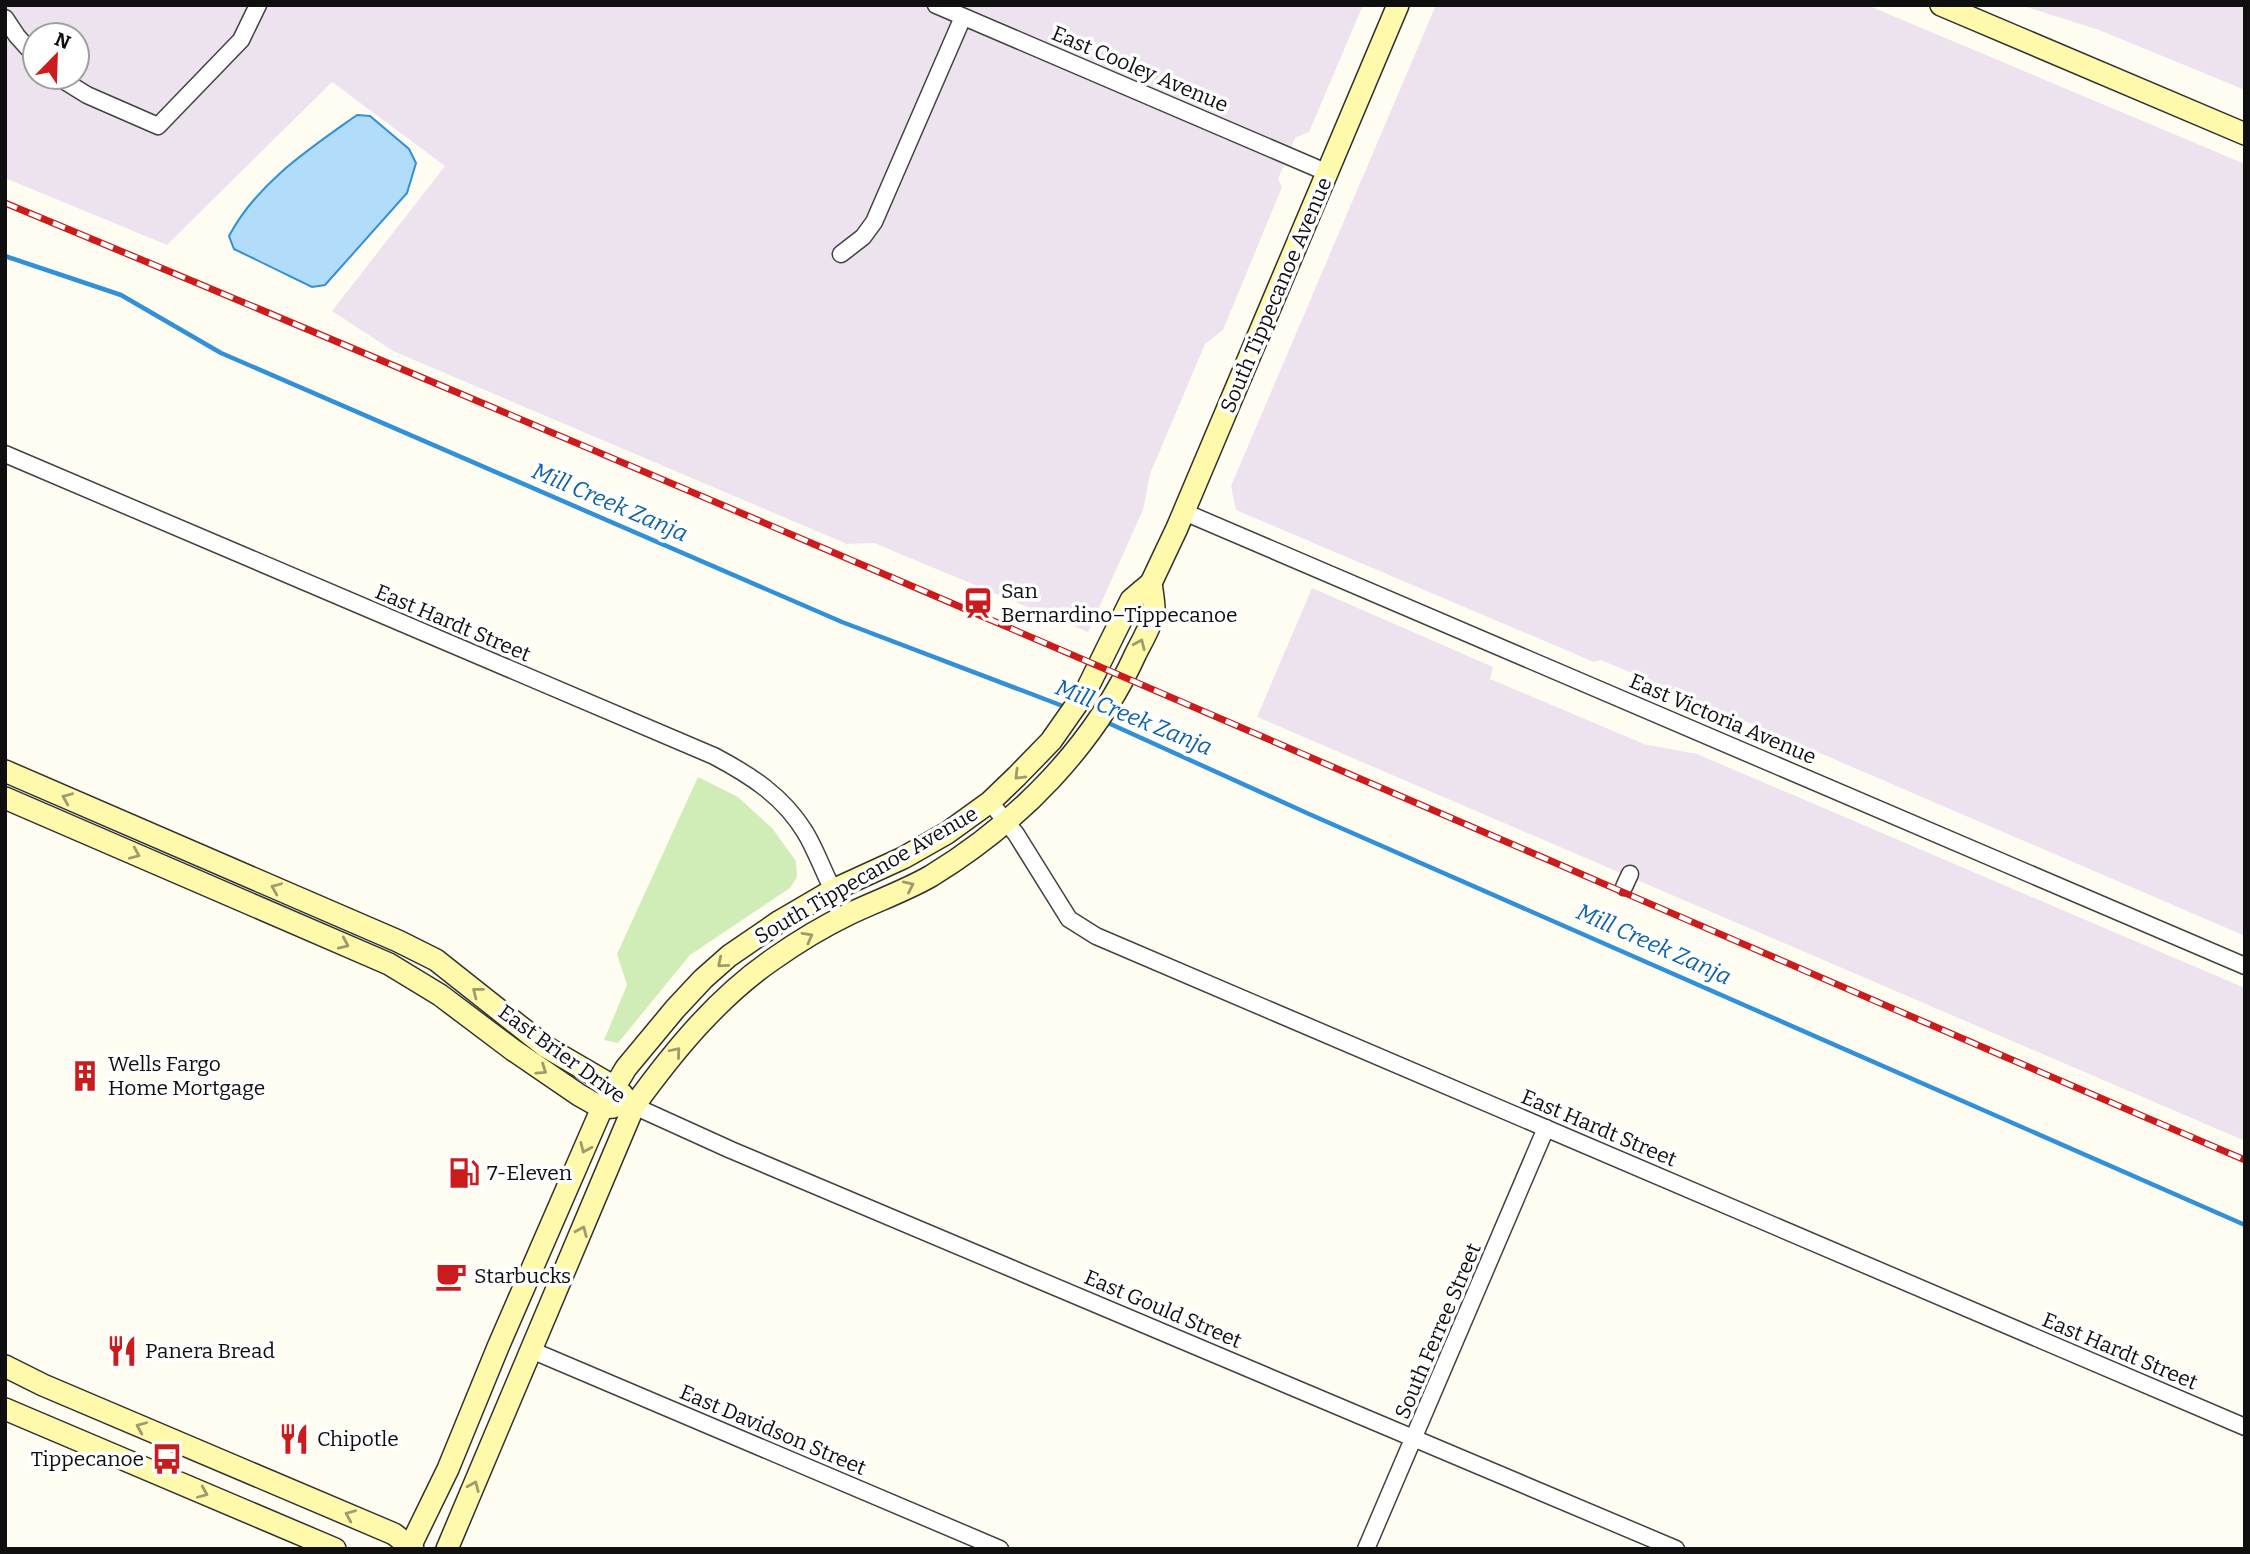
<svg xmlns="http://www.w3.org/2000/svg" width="2250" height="1554" font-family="Bitter,serif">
	<rect width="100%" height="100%" fill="#fffdf1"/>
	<!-- industrial -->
	<g fill="#ede3ee" fill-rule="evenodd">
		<path d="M5 5H1363L1309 132 1295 138 1278 179 1282 187 1223 330 1205 344 1150 474 1143 510 1088 632 874 543 847 544 393 351 332 311 445 166 332 82 167 245 5 178ZM35 35H77V77H35Z"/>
		<polygon points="1436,5 1867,5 2245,164 2245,936 1743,720 1601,660 1594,662 1236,510 1231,486"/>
		<polygon points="2020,5 2245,5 2245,90 2099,30"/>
		<polygon points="1312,588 1493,667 1490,679 1644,744 1697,754 2245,988 2245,1141 1257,717"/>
	</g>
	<!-- green -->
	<polygon fill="#d1edb7" points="698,777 738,797 772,828 796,861 797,877 790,888 690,955 618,1043 604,1040 627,985 617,954"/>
	<!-- water -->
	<path fill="#b1ddfb" stroke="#3290d8" stroke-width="2" d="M357 115 370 116 409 149 416 163 407 193 325 285 312 287 234 249 229 236C257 183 309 149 357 115Z"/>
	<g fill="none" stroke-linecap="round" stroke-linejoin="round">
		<!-- stream -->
		<g stroke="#3290d8" stroke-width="4.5">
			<polyline points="5,256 121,295 221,353 842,622 1068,708"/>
			<polyline points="1106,722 1309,814 2245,1225"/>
		</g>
		<defs>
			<g id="street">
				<polyline points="936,5 1328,173"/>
				<polyline points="5,18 17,36 35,56"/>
				<polyline points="58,77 87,95 158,126 241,40 258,5"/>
				<polyline points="841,254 863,237 874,222 963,17"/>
				<path d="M5 454 714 756C750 775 783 796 805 832 816 850 823 871 833 890"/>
				<polyline points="1184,512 2245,966"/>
				<polyline points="990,802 1016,834 1069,919 1096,936 2245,1427"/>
				<polyline points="1624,887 1630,874"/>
				<polyline points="634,1106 731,1150 1676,1549"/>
				<polyline points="531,1350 1000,1549"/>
				<polyline points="1366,1549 1546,1128"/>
			</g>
			<g id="secondary">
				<polyline points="1941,5 2245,134"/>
				<polyline points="5,771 398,941 436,960 546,1047 613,1086 623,1095"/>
				<polyline points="5,798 389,964 440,995 513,1050 579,1095 602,1108 614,1107"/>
				<polyline points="5,1366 43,1385 394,1534 413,1549"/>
				<polyline points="5,1409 335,1549"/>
				<polyline points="409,1549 448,1469 498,1347 602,1108 626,1068 675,1009 703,979 729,956 780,921 833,890 903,858 947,833 990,802 1017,776 1051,741 1086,691 1131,600 1151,583 1177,528 1398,5"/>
				<path d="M447 1549 634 1106C673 1052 717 998 772 960 796 943 822 927 849 914 876 901 905 891 931 876 1018 823 1094 746 1136 653 1142 641 1153 623 1154 609 1154 601 1152 591 1151 583"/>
			</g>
		</defs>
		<!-- street casing -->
		<use href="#street" stroke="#424242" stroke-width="19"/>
		<!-- secondary casing -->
		<use href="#secondary" stroke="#313131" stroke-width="24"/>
		<!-- street -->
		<use href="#street" stroke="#fff" stroke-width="16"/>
		<!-- secondary -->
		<use href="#secondary" stroke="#fff9ac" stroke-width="21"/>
		<defs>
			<path id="rail" d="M5 203C755 514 1499 840 2245 1160"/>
		</defs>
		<!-- rail casing -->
		<use href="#rail" stroke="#cc1b1c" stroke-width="7"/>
		<!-- rail -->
		<use href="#rail" stroke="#fff" stroke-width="4.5" stroke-dasharray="13" stroke-linecap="butt"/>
	</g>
	<!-- one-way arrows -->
	<defs><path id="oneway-chevron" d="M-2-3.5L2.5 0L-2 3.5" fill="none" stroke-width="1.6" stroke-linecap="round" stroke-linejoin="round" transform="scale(1.75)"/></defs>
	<g stroke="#9f9b6d">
		<use href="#oneway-chevron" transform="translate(1140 644) rotate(-66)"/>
		<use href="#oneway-chevron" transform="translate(1019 775) rotate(135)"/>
		<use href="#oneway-chevron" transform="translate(67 798) rotate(-157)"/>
		<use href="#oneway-chevron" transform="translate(135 854) rotate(23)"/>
		<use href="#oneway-chevron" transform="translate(909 886) rotate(-25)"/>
		<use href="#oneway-chevron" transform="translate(276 888) rotate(-157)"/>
		<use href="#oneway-chevron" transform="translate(808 937) rotate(-29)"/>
		<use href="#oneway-chevron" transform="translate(344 944) rotate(24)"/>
		<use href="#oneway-chevron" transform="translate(722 963) rotate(140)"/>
		<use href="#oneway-chevron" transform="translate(477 992) rotate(-142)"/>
		<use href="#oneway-chevron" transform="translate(676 1052) rotate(-50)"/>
		<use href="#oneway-chevron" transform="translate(542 1070) rotate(34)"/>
		<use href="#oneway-chevron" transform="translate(585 1148) rotate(114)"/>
		<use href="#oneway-chevron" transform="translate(582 1231) rotate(-67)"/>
		<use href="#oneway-chevron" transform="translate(141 1427) rotate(-157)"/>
		<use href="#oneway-chevron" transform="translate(474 1486) rotate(-67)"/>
		<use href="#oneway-chevron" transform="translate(203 1493) rotate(23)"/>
		<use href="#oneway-chevron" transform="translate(350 1515) rotate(-157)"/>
	</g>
	<!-- icons -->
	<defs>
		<symbol id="station-bare" viewBox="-9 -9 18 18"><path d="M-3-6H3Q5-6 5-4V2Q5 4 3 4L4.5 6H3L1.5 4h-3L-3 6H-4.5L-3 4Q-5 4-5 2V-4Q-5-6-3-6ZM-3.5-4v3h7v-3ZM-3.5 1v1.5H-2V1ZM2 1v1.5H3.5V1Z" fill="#cc1b1c" stroke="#fff" stroke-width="2.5" paint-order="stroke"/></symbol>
		<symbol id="building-bare" viewBox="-9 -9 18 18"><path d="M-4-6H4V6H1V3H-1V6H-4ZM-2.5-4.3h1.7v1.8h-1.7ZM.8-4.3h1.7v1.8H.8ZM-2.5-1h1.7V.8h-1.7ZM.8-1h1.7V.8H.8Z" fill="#cc1b1c" stroke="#fff" stroke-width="2.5" paint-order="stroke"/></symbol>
		<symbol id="fuel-bare" viewBox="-9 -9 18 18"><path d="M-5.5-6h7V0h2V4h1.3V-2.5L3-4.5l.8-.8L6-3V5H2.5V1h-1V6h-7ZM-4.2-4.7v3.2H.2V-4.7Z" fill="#cc1b1c" stroke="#fff" stroke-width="2.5" paint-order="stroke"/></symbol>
		<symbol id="cafe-bare" viewBox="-9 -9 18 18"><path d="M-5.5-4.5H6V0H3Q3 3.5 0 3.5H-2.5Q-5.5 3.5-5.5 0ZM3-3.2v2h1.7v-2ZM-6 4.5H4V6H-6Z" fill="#cc1b1c" stroke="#fff" stroke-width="2.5" paint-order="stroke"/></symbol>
		<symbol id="restaurant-bare" viewBox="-9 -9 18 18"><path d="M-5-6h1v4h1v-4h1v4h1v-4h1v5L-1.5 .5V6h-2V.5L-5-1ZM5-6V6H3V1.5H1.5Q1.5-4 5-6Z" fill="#cc1b1c" stroke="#fff" stroke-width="2.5" paint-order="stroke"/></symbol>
		<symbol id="bus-bare" viewBox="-9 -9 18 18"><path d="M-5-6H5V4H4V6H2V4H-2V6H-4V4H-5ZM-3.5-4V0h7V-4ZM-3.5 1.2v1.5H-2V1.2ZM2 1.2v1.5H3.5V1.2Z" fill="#cc1b1c" stroke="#fff" stroke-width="2.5" paint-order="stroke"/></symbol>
	</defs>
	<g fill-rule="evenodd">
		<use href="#station-bare" x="956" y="581" width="44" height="44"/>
		<use href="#building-bare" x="63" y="1054" width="44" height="44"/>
		<use href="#fuel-bare" x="442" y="1151" width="44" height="44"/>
		<use href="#cafe-bare" x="429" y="1254" width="44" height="44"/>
		<use href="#restaurant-bare" x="100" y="1329" width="44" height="44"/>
		<use href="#restaurant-bare" x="272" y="1417" width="44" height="44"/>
		<use href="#bus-bare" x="145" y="1437" width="44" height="44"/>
	</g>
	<g text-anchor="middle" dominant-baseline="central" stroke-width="7" stroke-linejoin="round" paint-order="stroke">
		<!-- street labels -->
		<g font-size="21" fill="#0f0f0f" stroke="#fff">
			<text transform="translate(1140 69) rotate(23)">East Cooley Avenue</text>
			<text transform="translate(1276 295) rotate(-67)">South Tippecanoe Avenue</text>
			<text transform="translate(453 623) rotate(23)">East Hardt Street</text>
			<text transform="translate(1723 719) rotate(23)">East Victoria Avenue</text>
			<text transform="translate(866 875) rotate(-30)">South Tippecanoe Avenue</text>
			<text transform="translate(562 1054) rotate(36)">East Brier Drive</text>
			<text transform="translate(1599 1128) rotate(23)">East Hardt Street</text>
			<text transform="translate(1163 1309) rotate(23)">East Gould Street</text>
			<text transform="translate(1438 1331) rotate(-67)">South Ferree Street</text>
			<text transform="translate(2120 1351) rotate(23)">East Hardt Street</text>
			<text transform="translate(773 1430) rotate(23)">East Davidson Street</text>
		</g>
		<!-- poi labels -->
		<g font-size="21" fill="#0f0f0f" stroke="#fff" text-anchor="start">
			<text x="1001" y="591">San<tspan x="1001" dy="24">Bernardino–Tippecanoe</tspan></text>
			<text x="108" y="1064">Wells Fargo<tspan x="108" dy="24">Home Mortgage</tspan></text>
			<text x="487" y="1173">7-Eleven</text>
			<text x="474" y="1276">Starbucks</text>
			<text x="145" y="1351">Panera Bread</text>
			<text x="317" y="1439">Chipotle</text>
			<text x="144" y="1459" text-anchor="end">Tippecanoe</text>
		</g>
		<!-- water labels -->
		<g font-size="23" font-style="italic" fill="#0d61ac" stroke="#fff">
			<text transform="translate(610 502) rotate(23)">Mill Creek Zanja</text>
			<text transform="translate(1134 717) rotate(22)">Mill Creek Zanja</text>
			<text transform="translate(1654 944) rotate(24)">Mill Creek Zanja</text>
		</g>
	</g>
	<!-- border -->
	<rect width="2250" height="1554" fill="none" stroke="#0f0f0f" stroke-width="14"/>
	<!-- north arrow -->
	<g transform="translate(56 56) rotate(23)"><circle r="33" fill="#ffffff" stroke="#9f9f9f" stroke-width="2"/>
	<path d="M0-5L12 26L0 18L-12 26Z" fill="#cc1b1c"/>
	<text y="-10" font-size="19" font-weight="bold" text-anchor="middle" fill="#0f0f0f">N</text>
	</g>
</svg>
